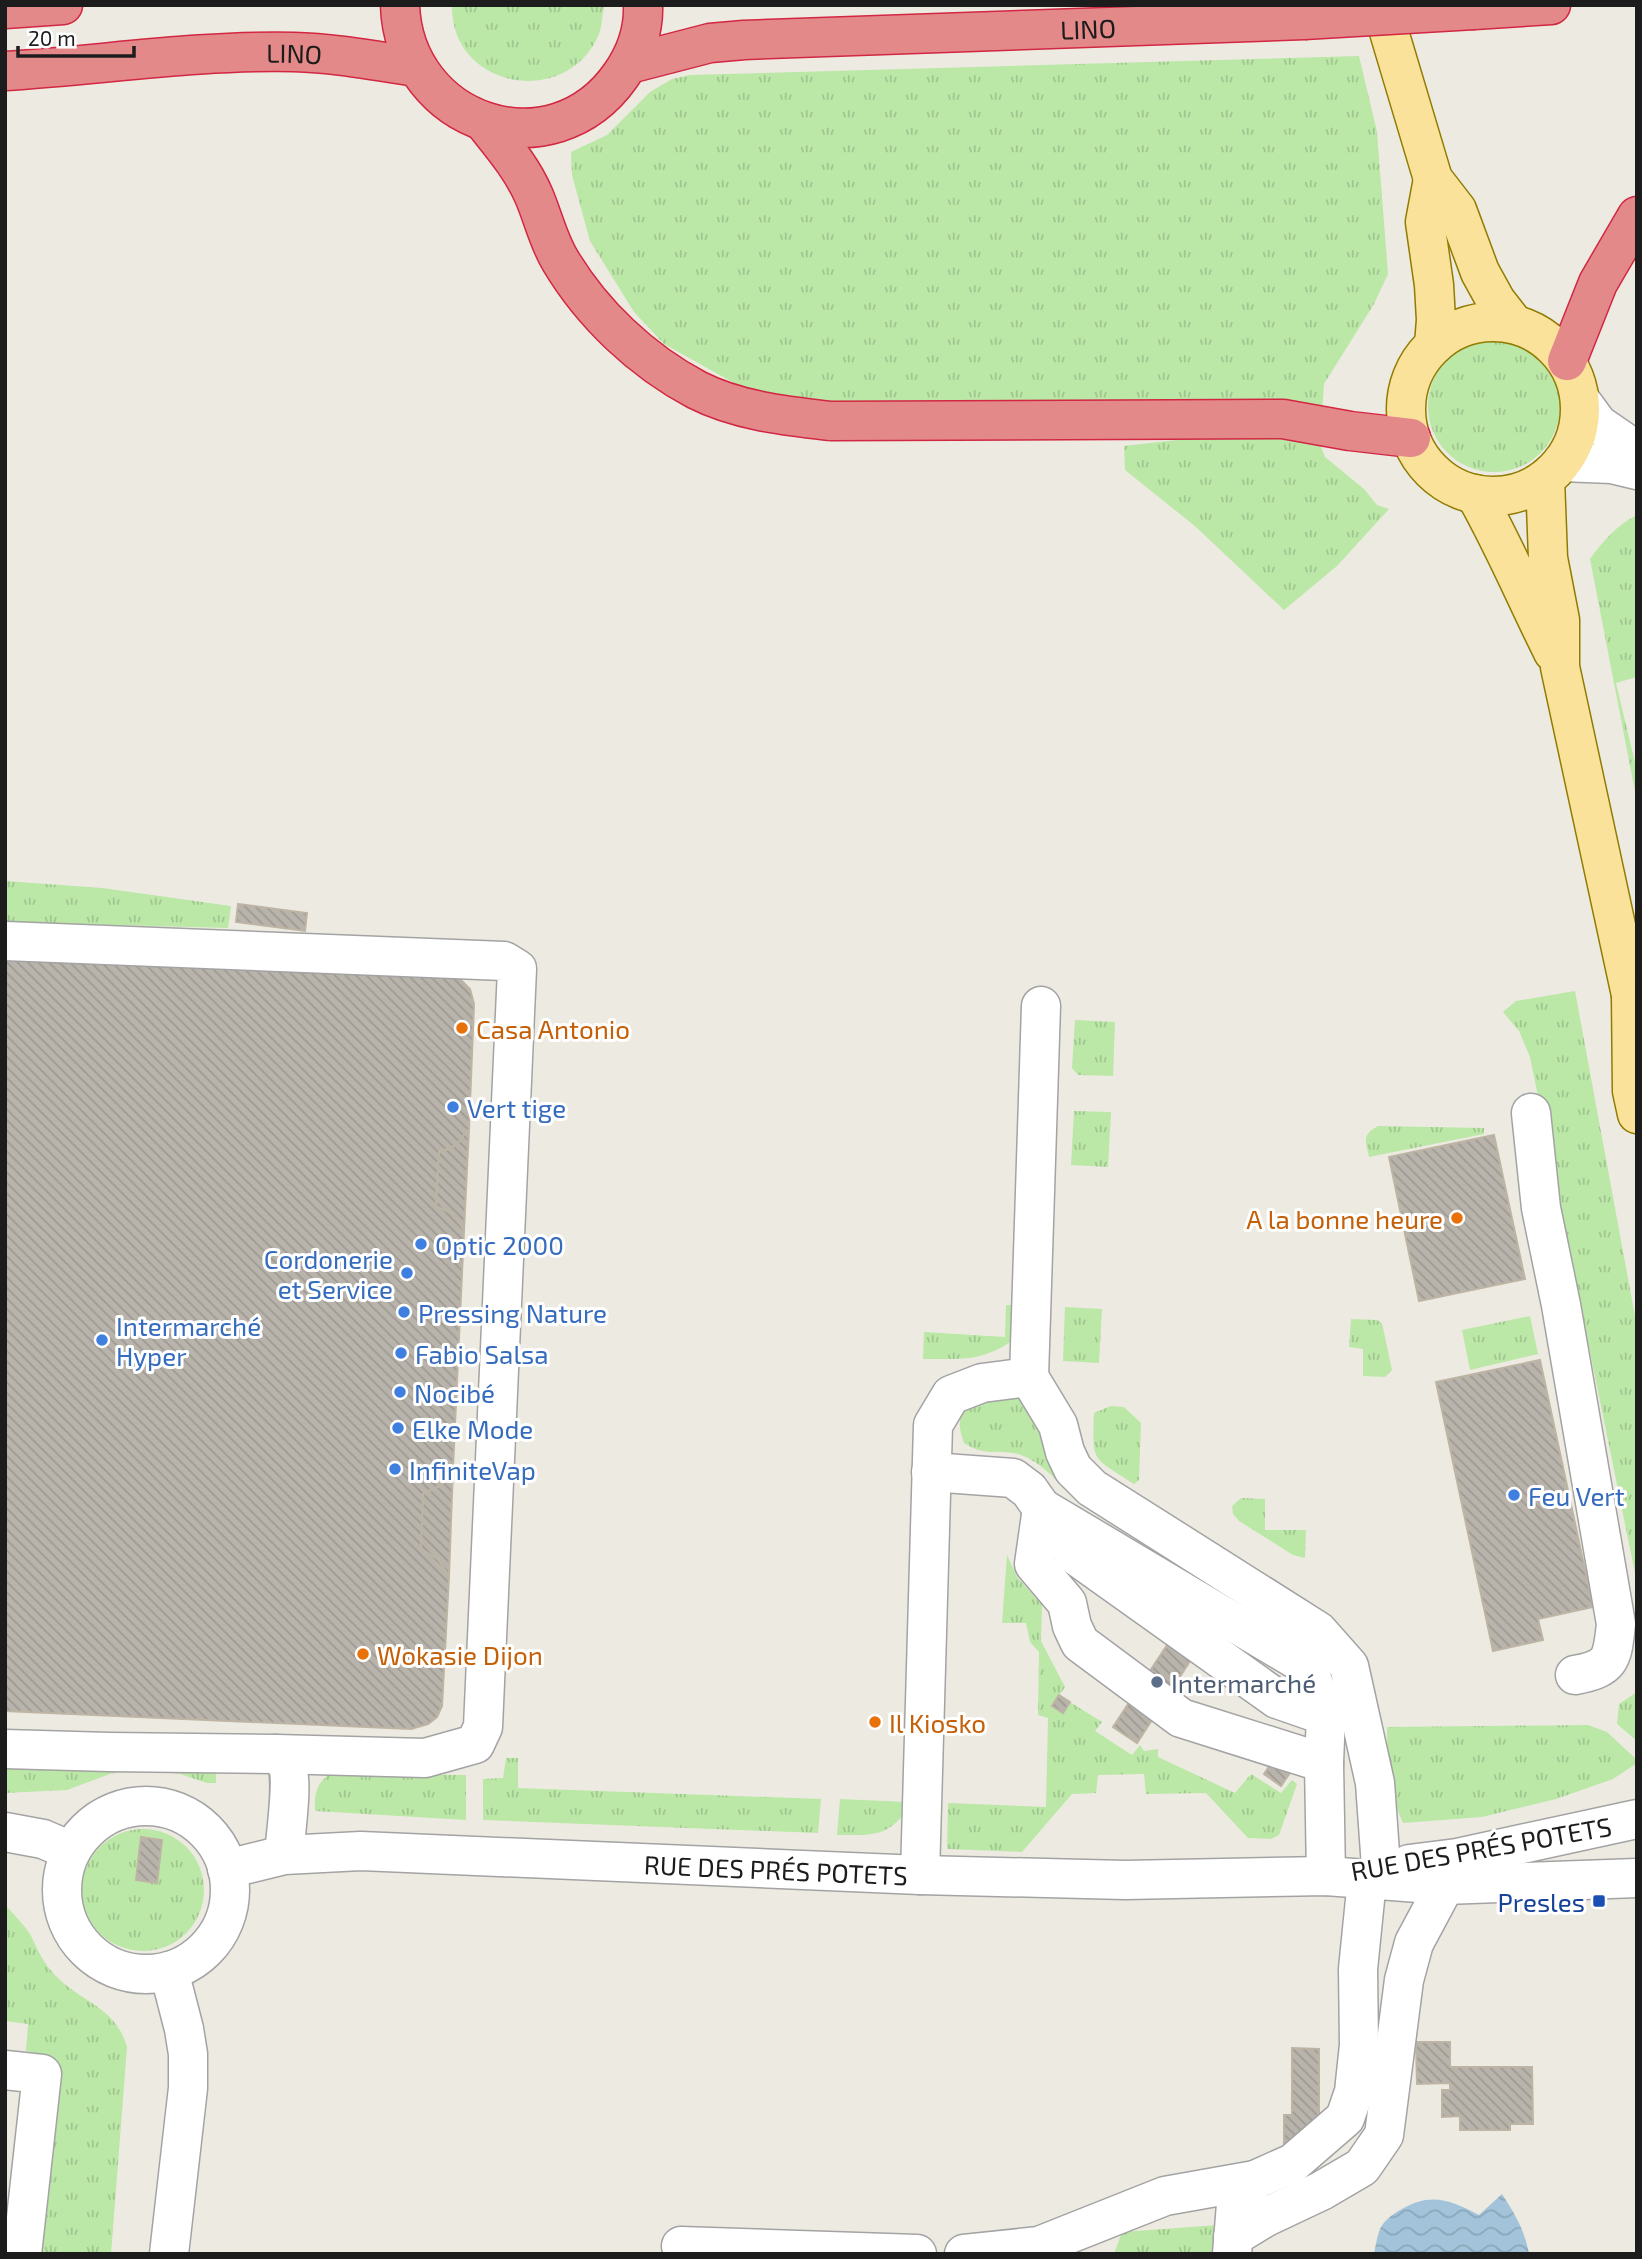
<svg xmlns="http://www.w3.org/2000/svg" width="1642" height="2259" font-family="'Exo 2',sans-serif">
	<defs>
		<pattern id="grass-tufts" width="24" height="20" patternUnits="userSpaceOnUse" patternTransform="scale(1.75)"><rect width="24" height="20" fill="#bbe7a7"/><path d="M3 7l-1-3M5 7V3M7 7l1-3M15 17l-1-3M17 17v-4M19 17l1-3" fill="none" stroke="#a0c68f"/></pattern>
		<pattern id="water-waves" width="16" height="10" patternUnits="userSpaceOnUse" patternTransform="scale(1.75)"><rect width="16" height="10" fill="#a2c3da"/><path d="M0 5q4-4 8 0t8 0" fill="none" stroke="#8ba7ba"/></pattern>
		<pattern id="building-back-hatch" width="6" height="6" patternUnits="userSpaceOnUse" patternTransform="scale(1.75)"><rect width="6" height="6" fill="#b9b4ab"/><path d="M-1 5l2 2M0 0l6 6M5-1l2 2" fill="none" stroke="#9e9a93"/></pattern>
	</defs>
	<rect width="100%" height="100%" fill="#edebe1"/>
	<!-- grass -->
	<g fill="url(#grass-tufts)">
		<path d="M452 5H604V8C602 16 602 26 599 34 567 110 450 89 452 5Z"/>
		<polygon points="1359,56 1377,132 1388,274 1374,304 1324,384 1322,411 849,404 767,395 734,383 664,344 634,312 590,241 572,175 571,152 607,135 650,92 672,79 690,75"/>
		<circle cx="1494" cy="406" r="66"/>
		<polygon points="1211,436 1318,439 1325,457 1364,489 1377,505 1389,509 1337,566 1284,610 1196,527 1125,470 1124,446"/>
		<path d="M1637 515V677L1616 683 1637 771V802L1590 559C1603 541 1617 525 1637 515Z"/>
		<polygon points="5,881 102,888 231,906 228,928 5,922"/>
		<polygon points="1575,991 1637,1327 1637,1583 1530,1057 1519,1031 1503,1012 1516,1001"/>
		<polygon points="1075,1020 1115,1022 1113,1076 1078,1075 1072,1068"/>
		<polygon points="1074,1111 1111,1112 1108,1167 1071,1165"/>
		<path d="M1378 1126 1484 1128V1134L1369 1157C1366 1141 1361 1135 1378 1126Z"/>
		<path d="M1006 1305H1019L1017 1337C985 1362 962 1359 923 1359L924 1332 1005 1337Z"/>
		<polygon points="1065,1307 1102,1309 1099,1363 1063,1361"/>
		<polygon points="1530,1316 1538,1354 1470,1370 1462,1330"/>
		<polygon points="1351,1319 1377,1320 1382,1323 1392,1370 1385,1377 1363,1376 1363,1349 1349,1347"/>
		<path d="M985 1395 1037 1397 1077 1499C1059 1484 1038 1457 1013 1453 991 1450 985 1456 964 1443 954 1414 962 1411 985 1395Z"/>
		<path d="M1111 1406 1124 1407 1141 1423 1139 1480 1134 1484C1092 1456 1092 1464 1094 1413Z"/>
		<polygon points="1241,1498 1265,1499 1265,1530 1306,1530 1305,1558 1293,1555 1239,1521 1233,1514 1232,1506"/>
		<polygon points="1007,1555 1017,1577 1042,1605 1041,1641 1065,1687 1052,1706 1063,1713 1070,1702 1102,1722 1095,1731 1132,1755 1140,1745 1144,1751 1158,1749 1158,1757 1235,1793 1251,1774 1281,1793 1292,1780 1297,1784 1279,1835 1271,1839 1248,1838 1206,1793 1146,1794 1144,1774 1098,1775 1096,1793 1072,1794 1022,1852 947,1849 948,1803 1046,1807 1048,1718 1038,1715 1039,1652 1030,1642 1026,1623 1002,1623"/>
		<polygon points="1637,1692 1637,1741 1617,1724 1619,1704"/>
		<path d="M1588 1725 1607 1732 1637 1760V1763L1613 1779 1556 1799 1482 1817 1403 1823C1389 1794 1387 1759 1387 1727Z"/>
		<polygon points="506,1758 518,1758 518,1788 821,1799 818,1833 483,1820 483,1779 503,1778"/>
		<polygon points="5,1759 216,1772 216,1783 207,1783 180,1774 150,1770 129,1770 110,1774 67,1790 5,1793"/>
		<path d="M329 1774 466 1775V1820L315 1811C314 1794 316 1785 329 1774Z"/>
		<path d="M840 1799 906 1802 909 1808C887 1838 872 1835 837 1835Z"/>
		<circle cx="143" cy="1890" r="61"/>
		<path d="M5 1905C14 1914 23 1924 30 1934 38 1950 43 1963 56 1976 82 2003 116 2007 127 2047L111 2254H39L44 2055 26 2051 28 2024 5 2021Z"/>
		<polygon points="1218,2225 1217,2254 1114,2254 1122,2232"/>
	</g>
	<!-- water -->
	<path fill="url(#water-waves)" d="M1502 2194C1515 2214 1525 2231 1529 2254H1374C1376 2245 1377 2235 1381 2227 1387 2218 1393 2214 1402 2209 1431 2192 1451 2200 1479 2215Z"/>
	<!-- building -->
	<g fill="url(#building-back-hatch)" stroke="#beb4a4" stroke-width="2">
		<polygon points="238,904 307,913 305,931 236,922"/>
		<polygon points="5,957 459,978 470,989 474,1004 469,1129 457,1144 449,1149 439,1151 436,1206 453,1214 464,1230 453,1468 442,1485 423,1494 421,1549 438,1559 449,1576 442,1706 437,1717 428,1724 411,1729 5,1711"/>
		<polygon points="469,1129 464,1230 453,1214 436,1206 439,1151 449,1149 457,1144"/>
		<polygon points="1494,1135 1525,1279 1419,1301 1389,1157"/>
		<polygon points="1540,1360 1593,1607 1538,1619 1543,1640 1493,1651 1436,1382"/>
		<polygon points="453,1468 449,1576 438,1559 421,1549 423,1494 442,1485"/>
		<polygon points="1189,1612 1212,1627 1137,1743 1113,1727"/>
		<polygon points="1059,1695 1070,1702 1063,1713 1052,1706"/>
		<polygon points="1290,1736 1307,1748 1281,1786 1264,1774"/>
		<polygon points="141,1837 162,1840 157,1883 136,1880"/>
		<polygon points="1416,2042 1450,2042 1450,2067 1532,2067 1533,2124 1510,2124 1510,2130 1460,2130 1460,2116 1442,2117 1442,2090 1450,2090 1450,2083 1417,2084"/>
		<polygon points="1292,2048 1319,2049 1319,2114 1288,2148 1284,2148 1284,2115 1292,2115"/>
	</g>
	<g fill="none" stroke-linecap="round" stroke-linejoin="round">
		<defs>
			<g id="minor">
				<polyline points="1581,401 1598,424 1637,451"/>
				<polyline points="1562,462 1612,464 1637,470"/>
				<polyline points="5,941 504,961 517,969 483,1727 475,1744 425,1758 276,1754"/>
				<path d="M1531 1113 1541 1208 1561 1305 1616 1624C1612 1658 1613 1668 1575 1675"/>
				<polyline points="1029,1377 1058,1425 1065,1452 1073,1469 1092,1488 1318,1631 1349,1666 1375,1783 1381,1867"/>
				<polyline points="931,1472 1013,1478 1029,1490 1075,1555 1277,1699 1326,1716"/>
				<polyline points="1042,1508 1307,1666 1326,1716 1324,1763 1326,1876"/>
				<polyline points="1042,1508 1034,1564 1067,1603 1072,1626 1080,1643 1181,1718 1324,1763"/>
				<path d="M5 1749 109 1752 276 1754C276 1755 284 1760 285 1761 295 1775 285 1837 284 1855"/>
				<circle cx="146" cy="1890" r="84"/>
				<polyline points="5,1832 43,1839 71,1851"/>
				<polyline points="1409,1864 1457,1858 1637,1819"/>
				<path id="s1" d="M227 1869 284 1855 361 1851 920 1875 1125 1880 1326 1876 1445 1885 1637 1878"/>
				<polyline points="920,1875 933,1425 951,1395 982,1383 1029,1377 1041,1006"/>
				<polyline points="5,2070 42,2074 22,2254"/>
				<polyline points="1233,2237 1266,2217 1321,2191 1362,2167 1384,2135 1404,1980 1414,1943 1445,1885"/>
				<polyline points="681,2246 917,2254"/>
				<polyline points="169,2254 188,2088 188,2054 184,2029 169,1971"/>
				<polyline points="964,2254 1039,2246 1165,2196 1255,2180"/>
				<polyline points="1232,2254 1236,2204 1255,2180 1293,2163 1345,2118 1354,2092 1359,2045 1358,1969 1367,1880"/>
			</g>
			<g id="major">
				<polyline points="1381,5 1433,179 1457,210 1480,272 1496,301 1514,324"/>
				<polyline points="1433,179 1425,222 1434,285 1436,320 1434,345"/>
				<circle cx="1493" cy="409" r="87"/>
				<polyline points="1545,479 1548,558 1560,620 1560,667 1631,995 1637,1013"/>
				<path d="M1475 494C1504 545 1527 600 1553 652"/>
				<polyline points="1631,995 1632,1091 1637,1114"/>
			</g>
			<g id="highway">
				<path d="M400 5C404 124 552 174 621 75 635 55 644 30 643 5"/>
				<polyline points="5,9 63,5"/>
				<polyline points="1474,10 1551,5"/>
				<path id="s2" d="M629 64 710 43 744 40 1304 20"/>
				<path id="s3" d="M5 71C102 65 197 50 294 52 335 53 376 61 416 67"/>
				<path d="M483 121C502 145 522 168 534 196 543 217 548 240 560 260 592 314 642 361 697 390 738 411 787 416 831 421L1283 419 1350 431 1411 438"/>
				<polyline points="1567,361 1598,283 1637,216"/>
			</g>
		</defs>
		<!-- minor casing -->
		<use href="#minor" stroke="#a3a3a3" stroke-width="41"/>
		<!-- major casing -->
		<use href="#major" stroke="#907c03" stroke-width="41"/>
		<!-- highway casing -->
		<use href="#highway" stroke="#d22742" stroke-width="41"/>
		<!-- minor -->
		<use href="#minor" stroke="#fff" stroke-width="38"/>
		<!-- major -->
		<use href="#major" stroke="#fae29a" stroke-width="38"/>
		<!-- highway -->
		<use href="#highway" stroke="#e48989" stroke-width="38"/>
		<defs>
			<polyline id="highway-bridge" points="1304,20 1474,10"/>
		</defs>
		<!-- highway-bridge casing -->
		<use href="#highway-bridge" stroke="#d22742" stroke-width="41" stroke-linecap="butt"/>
		<!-- highway-bridge -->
		<use href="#highway-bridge" stroke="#e48989" stroke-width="38"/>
	</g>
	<!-- markers -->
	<g fill="#e8710a" stroke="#fff" stroke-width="2.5">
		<circle cx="462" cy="1028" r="7"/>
		<circle cx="1457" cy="1218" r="7"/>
		<circle cx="363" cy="1654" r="7"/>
		<circle cx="875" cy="1722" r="7"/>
	</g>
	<g fill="#3f7fe0" stroke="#fff" stroke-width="2.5">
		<circle cx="453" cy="1107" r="7"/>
		<circle cx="421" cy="1244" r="7"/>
		<circle cx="407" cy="1273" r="7"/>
		<circle cx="404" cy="1312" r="7"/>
		<circle cx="102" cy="1340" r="7"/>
		<circle cx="401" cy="1353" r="7"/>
		<circle cx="400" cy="1392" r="7"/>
		<circle cx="398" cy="1428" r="7"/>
		<circle cx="395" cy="1469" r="7"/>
		<circle cx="1514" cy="1495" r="7"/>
	</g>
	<circle fill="#5c6f8a" stroke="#fff" stroke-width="2.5" cx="1157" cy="1682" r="7"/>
	<rect fill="#1a4fb4" stroke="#fff" stroke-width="2.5" x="1592" y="1894" width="14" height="14" rx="3.5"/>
	<g text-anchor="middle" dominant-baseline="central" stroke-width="6" stroke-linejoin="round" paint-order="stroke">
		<!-- street labels -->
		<g font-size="26" fill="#1c1c1c" stroke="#fff">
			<text stroke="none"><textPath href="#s2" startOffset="462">LINO</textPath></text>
			<text stroke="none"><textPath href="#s3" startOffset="290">LINO</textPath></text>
			<text transform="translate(1481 1848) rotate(-10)">RUE DES PRÉS POTETS</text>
			<text stroke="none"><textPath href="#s1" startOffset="551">RUE DES PRÉS POTETS</textPath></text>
		</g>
		<!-- food labels -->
		<g font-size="26" fill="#c56008" stroke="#fff" text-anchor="start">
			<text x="476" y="1028">Casa Antonio</text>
			<text x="1443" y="1218" text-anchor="end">A la bonne heure</text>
			<text x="377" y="1654">Wokasie Dijon</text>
			<text x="889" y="1722">Il Kiosko</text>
		</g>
		<!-- shop labels -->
		<g font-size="26" fill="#366cbe" stroke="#fff" text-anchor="start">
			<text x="467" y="1107">Vert tige</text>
			<text x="435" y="1244">Optic 2000</text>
			<text x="393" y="1258" text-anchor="end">Cordonerie<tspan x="393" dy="30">et Service</tspan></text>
			<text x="418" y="1312">Pressing Nature</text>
			<text x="116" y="1325">Intermarché<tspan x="116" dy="30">Hyper</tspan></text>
			<text x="415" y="1353">Fabio Salsa</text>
			<text x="414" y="1392">Nocibé</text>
			<text x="412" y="1428">Elke Mode</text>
			<text x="409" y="1469">InfiniteVap</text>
			<text x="1528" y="1495">Feu Vert</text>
		</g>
		<!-- service labels -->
		<g font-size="26" fill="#4e5e75" stroke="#fff" text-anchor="start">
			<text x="1171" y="1682">Intermarché</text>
		</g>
		<!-- transit labels -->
		<g font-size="26" fill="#164399" stroke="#fff" text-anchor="end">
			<text x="1585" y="1901">Presles</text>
		</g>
	</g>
	<!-- border -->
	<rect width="1642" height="2259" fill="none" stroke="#1c1c1c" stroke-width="14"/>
	<!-- scale -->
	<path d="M18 46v10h116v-10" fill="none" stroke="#1c1c1c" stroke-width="3.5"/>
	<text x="28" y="46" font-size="21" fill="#1c1c1c" stroke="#ffffff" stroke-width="5" paint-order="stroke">20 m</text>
</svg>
